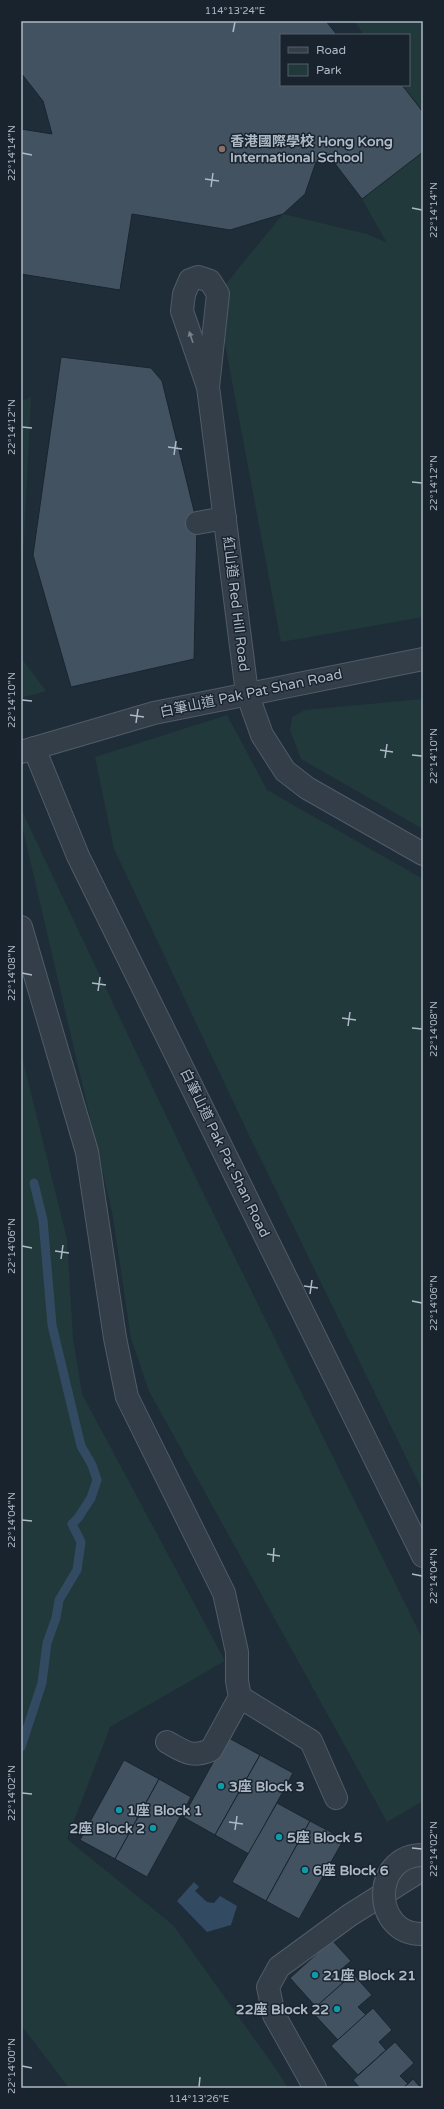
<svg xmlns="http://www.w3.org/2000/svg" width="444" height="2109" font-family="'Varela Round','Noto Sans TC',sans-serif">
	<rect width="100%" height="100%" fill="#1f2d39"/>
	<!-- green -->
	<g fill="#21393a">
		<polygon points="354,21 423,21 423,112 402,85 409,85 409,35 364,35"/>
		<polygon points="423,152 423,617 281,642 216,296 283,214 367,234 387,243 362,199"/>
		<polygon points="31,397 21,597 21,401"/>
		<polygon points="21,658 46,691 21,698"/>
		<polygon points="423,699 423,829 301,759 290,730 292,717 305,710"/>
		<polygon points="227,715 267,790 423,879 423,1492 247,1131 114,849 95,757"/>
		<polygon points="21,809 190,1166 423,1640 423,1801 387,1822 149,1391 131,1338 112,1212 21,821"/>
		<polygon points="21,1053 67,1239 73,1338 82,1394 225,1661 110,1727 67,1839 173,1925 276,2069 288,2088 69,2088 21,2025"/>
	</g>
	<!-- water -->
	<polygon fill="#324a62" points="194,1882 199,1887 195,1891 207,1902 214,1903 220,1896 237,1906 231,1925 207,1932 177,1901"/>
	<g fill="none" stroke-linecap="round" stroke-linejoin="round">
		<!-- stream -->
		<polyline stroke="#324a62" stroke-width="9" points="21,1747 42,1683 47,1643 56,1618 59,1600 77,1570 81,1542 72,1524 78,1518 91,1498 97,1480 92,1465 81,1446 52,1325 43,1220 34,1183"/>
	</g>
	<!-- building -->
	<g fill="#425261" stroke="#1a2530">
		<polygon points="21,21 326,21 337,35 281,35 281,85 402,85 423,112 423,152 362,199 333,161 316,162 305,194 283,214 230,230 132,214 120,290 21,274 21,129 52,134 43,101 21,73"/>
		<polygon points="61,357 151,368 162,381 197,523 194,659 71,687 33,555"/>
		<polygon points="227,1737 260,1755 215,1835 183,1817"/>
		<polygon points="260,1755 293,1773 249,1854 215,1835"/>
		<polygon points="124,1760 159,1779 115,1859 80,1840"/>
		<polygon points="159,1779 191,1797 147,1877 115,1859"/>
		<polygon points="277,1803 310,1821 266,1901 232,1882"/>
		<polygon points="310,1821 344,1839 299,1919 266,1901"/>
		<polygon points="332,1940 351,1961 337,1973 344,1982 316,2007 290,1978"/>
		<polygon points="353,1974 372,1995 358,2007 366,2015 338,2040 311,2011"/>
		<polygon points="373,2008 392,2030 379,2042 386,2050 358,2075 331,2046"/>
		<polygon points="395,2042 414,2063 400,2076 408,2084 403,2088 360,2088 353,2080"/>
		<polygon points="413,2079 421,2088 403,2088 408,2084"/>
	</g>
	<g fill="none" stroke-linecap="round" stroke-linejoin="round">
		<defs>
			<g id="minor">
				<polyline points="208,387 218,294 210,281 198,277 190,280 184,294 182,311 208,387 247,693 262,735 285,771 307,788 423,854"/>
				<polyline points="197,523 225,518"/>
				<polyline points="34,748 78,856 423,1556"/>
				<polyline points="21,752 154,713 423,659"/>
				<path d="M21 927 87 1152 115 1338 127 1397 224 1593 237 1652V1681L240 1697 211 1750C191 1758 185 1752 167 1742"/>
				<polyline points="240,1697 311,1741 336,1798"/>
				<polyline points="315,2088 274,2015 268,1987 279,1967 350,1915 423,1869"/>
			</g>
		</defs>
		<!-- minor casing -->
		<use href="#minor" stroke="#505c67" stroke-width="24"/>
		<!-- minor -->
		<use href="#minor" stroke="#333e49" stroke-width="22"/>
		<defs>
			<path id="minor-bridge" d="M423 1855C370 1855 372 1936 423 1934"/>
		</defs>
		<!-- minor-bridge casing -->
		<use href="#minor-bridge" stroke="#505c67" stroke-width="24" stroke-linecap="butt"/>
		<!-- minor-bridge -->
		<use href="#minor-bridge" stroke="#333e49" stroke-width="22"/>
	</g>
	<!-- one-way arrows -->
	<defs><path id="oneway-solid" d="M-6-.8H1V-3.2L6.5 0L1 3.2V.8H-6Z"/></defs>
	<use fill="#76828e" href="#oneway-solid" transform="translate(191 337) rotate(-109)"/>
	<!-- ticks -->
	<path fill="none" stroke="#adb9c6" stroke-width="1.5" d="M233 32 235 22M22 153 32 155M205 179 219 181M211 187 213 173M412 208 422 210M22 427 32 428M168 447 182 449M174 455 176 441M412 482 422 483M22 700 32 701M130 715 144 717M136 723 138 709M380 750 393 752M412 755 422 756M385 758 387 744M22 973 32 975M92 983 106 985M98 991 100 977M342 1018 356 1020M348 1026 350 1012M412 1028 422 1029M22 1246 32 1248M55 1251 69 1253M61 1259 63 1245M304 1286 318 1288M310 1294 312 1280M412 1301 422 1303M22 1520 32 1521M267 1554 280 1556M273 1562 274 1548M412 1574 422 1576M22 1793 32 1794M229 1822 243 1824M235 1830 237 1816M412 1848 422 1849M22 2066 32 2068M199 2087 200 2077"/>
	<!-- markers -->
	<circle fill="#8d6e63" stroke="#19232e" stroke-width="1.5" cx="222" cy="149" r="4"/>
	<g fill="#0f9aa8" stroke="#19232e" stroke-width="1.5">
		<circle cx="221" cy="1786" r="4"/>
		<circle cx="119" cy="1810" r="4"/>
		<circle cx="153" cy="1828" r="4"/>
		<circle cx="279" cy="1837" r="4"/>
		<circle cx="305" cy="1870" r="4"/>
		<circle cx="315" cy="1975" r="4"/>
		<circle cx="337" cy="2009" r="4"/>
	</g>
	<g text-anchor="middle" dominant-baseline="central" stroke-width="3" stroke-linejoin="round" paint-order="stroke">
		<!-- poi labels -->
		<g font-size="14" font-weight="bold" fill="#adb9c6" stroke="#19232e" text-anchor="start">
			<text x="230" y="141">香港國際學校 Hong Kong<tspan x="230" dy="16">International School</tspan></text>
			<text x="229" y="1786">3座 Block 3</text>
			<text x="127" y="1810">1座 Block 1</text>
			<text x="145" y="1828" text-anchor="end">2座 Block 2</text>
			<text x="287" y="1837">5座 Block 5</text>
			<text x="313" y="1870">6座 Block 6</text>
			<text x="323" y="1975">21座 Block 21</text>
			<text x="329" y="2009" text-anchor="end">22座 Block 22</text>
		</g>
		<!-- street labels -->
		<g font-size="14" fill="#adb9c6" stroke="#19232e">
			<text transform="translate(236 604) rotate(83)">紅山道 Red Hill Road</text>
			<text transform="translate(251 693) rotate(-12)">白筆山道 Pak Pat Shan Road</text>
			<text transform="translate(225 1153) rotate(64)">白筆山道 Pak Pat Shan Road</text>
		</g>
	</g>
	<!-- border -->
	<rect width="444" height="2109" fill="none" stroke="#19232e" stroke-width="44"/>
	<!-- legend -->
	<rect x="280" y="34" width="130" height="52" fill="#19232e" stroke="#545f6b"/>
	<rect x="288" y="47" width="20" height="6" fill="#333e49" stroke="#545f6b"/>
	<text x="316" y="54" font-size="12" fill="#adb9c6">Road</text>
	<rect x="288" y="64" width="20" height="12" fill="#21393a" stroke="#545f6b"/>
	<text x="316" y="74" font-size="12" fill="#adb9c6">Park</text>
	<rect x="22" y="22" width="400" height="2065" fill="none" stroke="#adb9c6" stroke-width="1.5"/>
	<g font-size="10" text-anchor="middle" fill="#adb9c6">
		<text x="235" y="14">114°13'24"E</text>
		<text transform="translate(11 153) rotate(-90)" y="4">22°14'14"N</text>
		<text transform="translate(433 210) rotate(-90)" y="4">22°14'14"N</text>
		<text transform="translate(11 427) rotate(-90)" y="4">22°14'12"N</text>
		<text transform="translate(433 483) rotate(-90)" y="4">22°14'12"N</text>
		<text transform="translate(11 700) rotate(-90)" y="4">22°14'10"N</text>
		<text transform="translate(433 756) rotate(-90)" y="4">22°14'10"N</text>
		<text transform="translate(11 973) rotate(-90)" y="4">22°14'08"N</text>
		<text transform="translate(433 1029) rotate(-90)" y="4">22°14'08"N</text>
		<text transform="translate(11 1246) rotate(-90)" y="4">22°14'06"N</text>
		<text transform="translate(433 1303) rotate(-90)" y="4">22°14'06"N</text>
		<text transform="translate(11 1520) rotate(-90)" y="4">22°14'04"N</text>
		<text transform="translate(433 1576) rotate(-90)" y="4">22°14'04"N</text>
		<text transform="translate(11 1793) rotate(-90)" y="4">22°14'02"N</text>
		<text transform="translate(433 1849) rotate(-90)" y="4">22°14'02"N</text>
		<text transform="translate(11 2066) rotate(-90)" y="4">22°14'00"N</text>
		<text x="199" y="2102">114°13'26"E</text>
	</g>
</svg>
